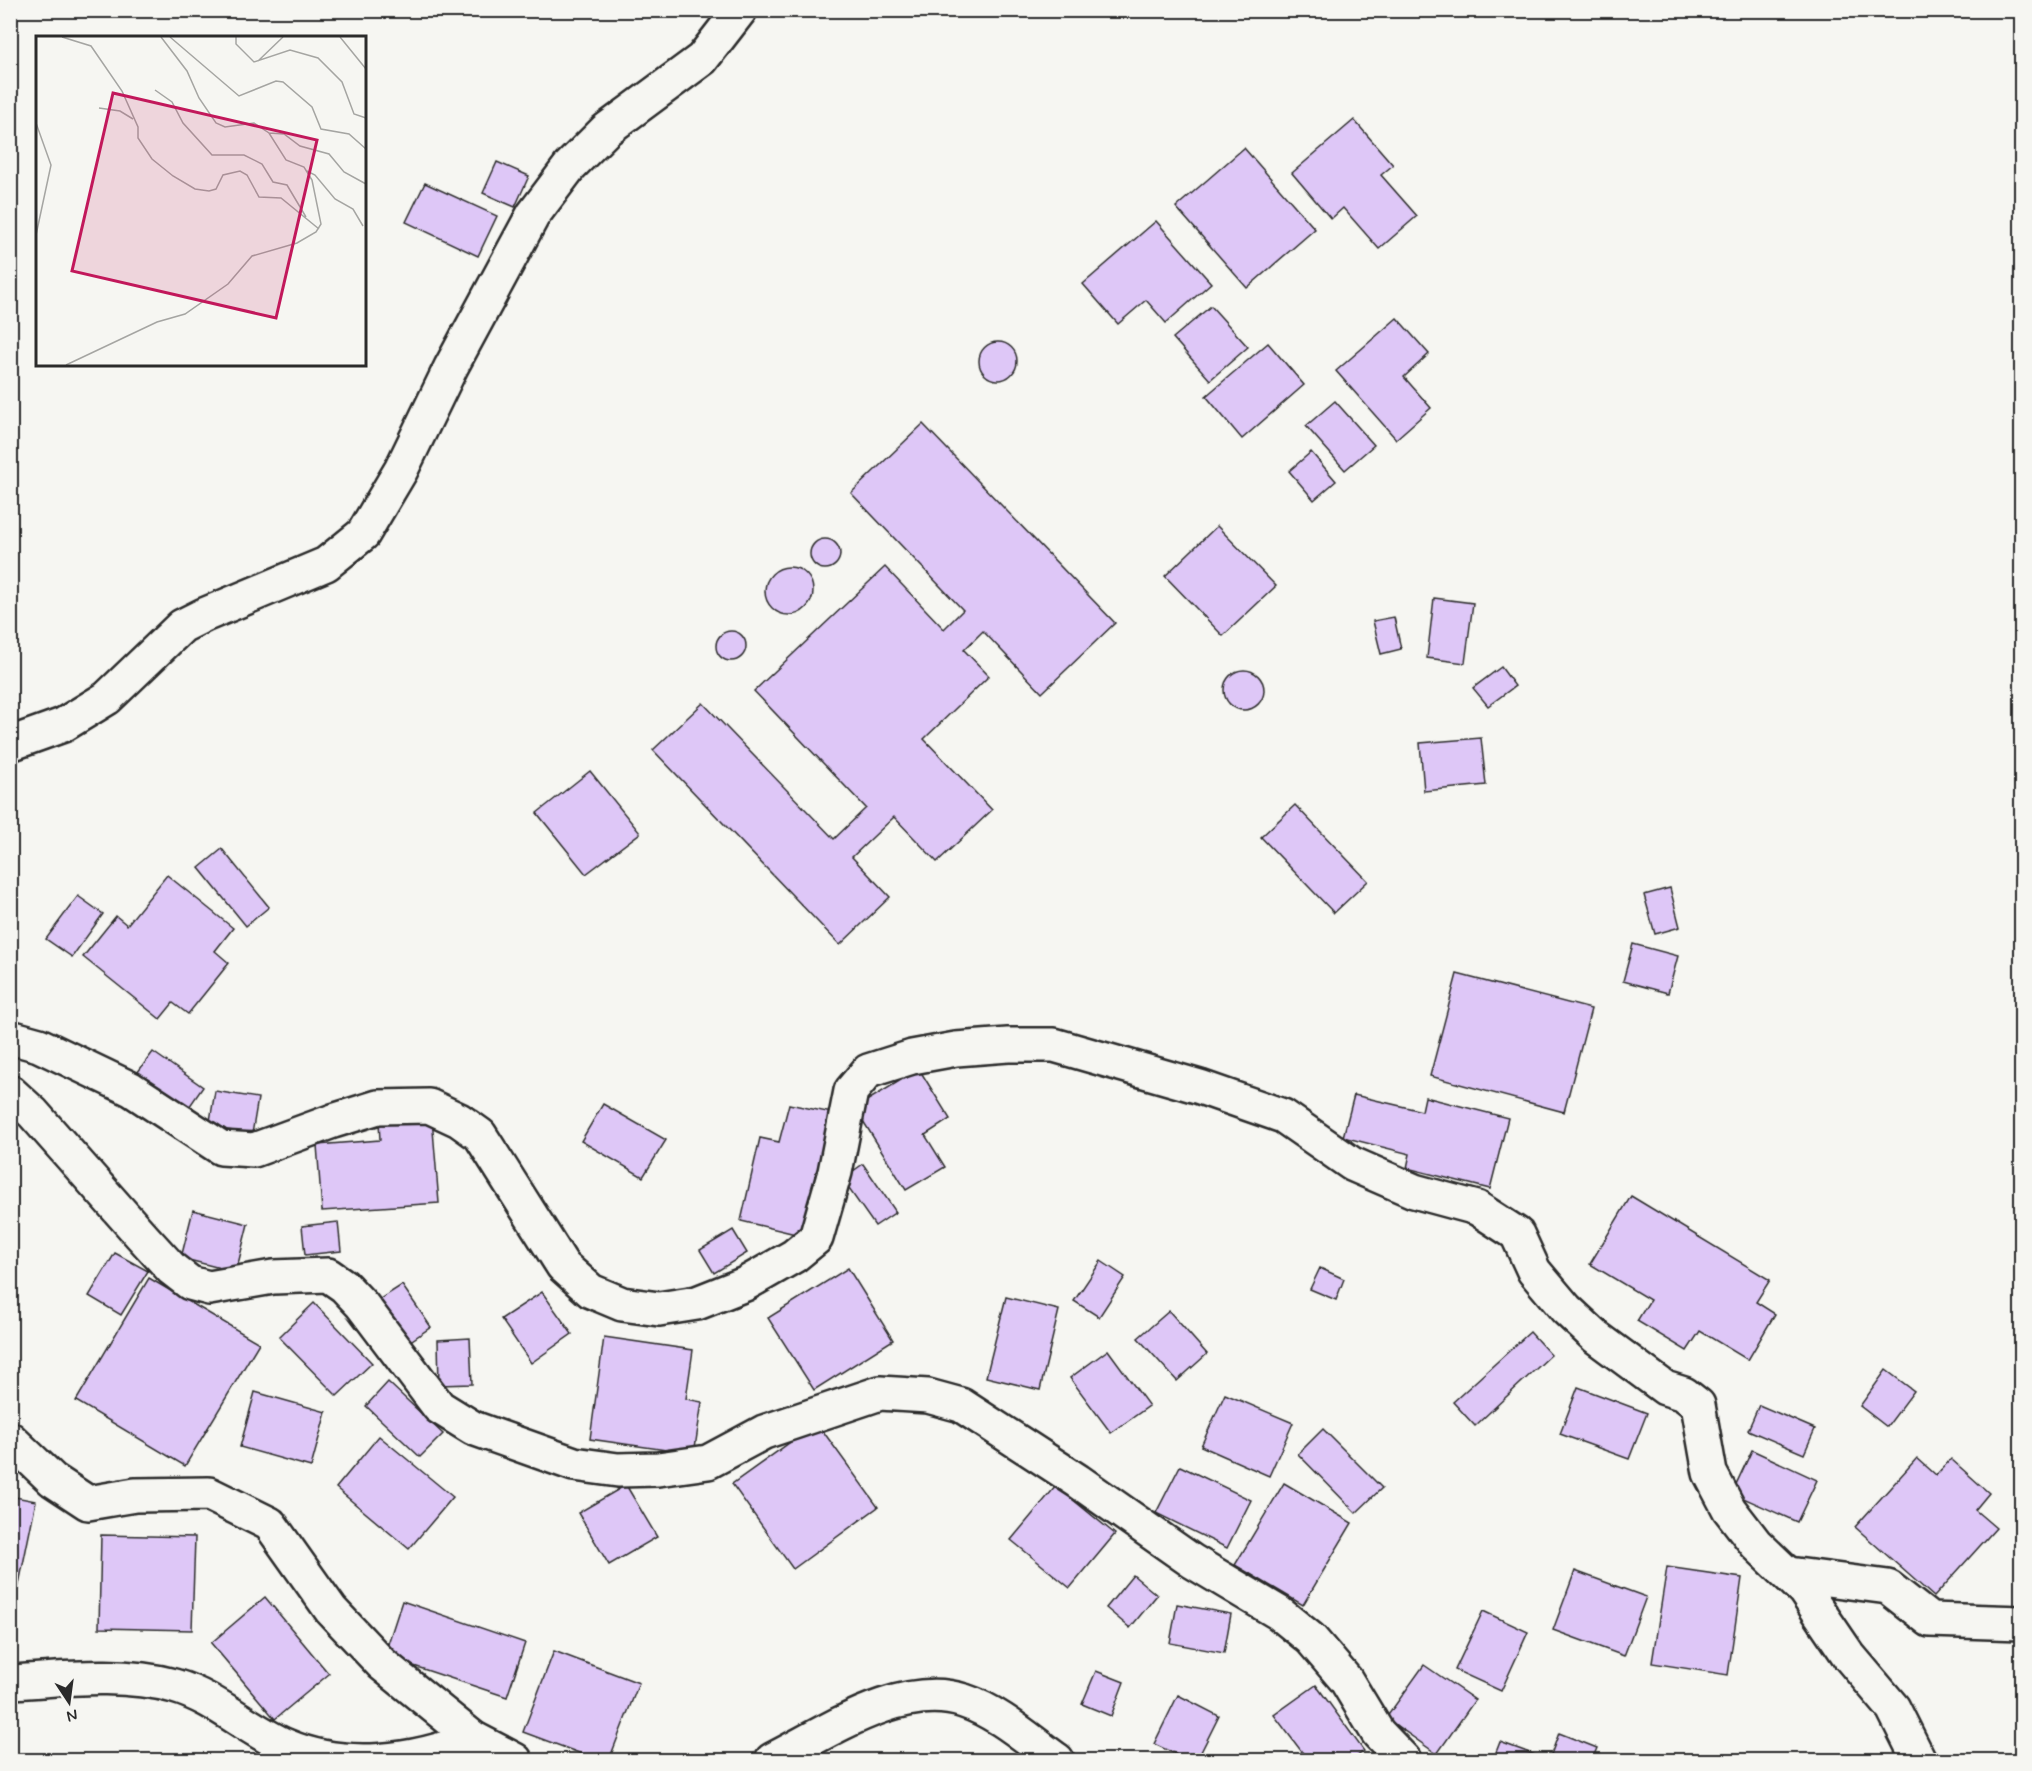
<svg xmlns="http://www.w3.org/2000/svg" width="2032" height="1771" font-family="Mynerve,sans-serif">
	<rect width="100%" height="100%" fill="#f6f6f2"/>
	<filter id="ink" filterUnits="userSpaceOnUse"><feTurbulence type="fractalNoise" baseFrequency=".0167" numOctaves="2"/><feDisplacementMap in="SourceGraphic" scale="12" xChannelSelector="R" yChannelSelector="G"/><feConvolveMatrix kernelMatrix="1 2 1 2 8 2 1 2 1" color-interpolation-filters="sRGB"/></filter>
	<g filter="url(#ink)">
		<!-- building -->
		<g fill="#dec7f7" stroke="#2b2b2b" stroke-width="1.5">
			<polygon points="1354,120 1393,165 1381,175 1417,216 1379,249 1343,208 1331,219 1292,173"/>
			<polygon points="1244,148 1315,229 1247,288 1176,207"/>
			<polygon points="497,162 529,176 515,207 483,193"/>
			<polygon points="425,183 497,216 478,256 406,222"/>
			<polygon points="1156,221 1211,283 1166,323 1146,300 1118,324 1083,284"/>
			<polygon points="1211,306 1248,347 1210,380 1173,338"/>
			<polygon points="1397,318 1429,354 1404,377 1431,408 1396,439 1336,371"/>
			<circle cx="998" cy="361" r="19"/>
			<polygon points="1268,343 1304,385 1242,439 1206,396"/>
			<polygon points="1335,401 1374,445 1345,470 1306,426"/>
			<polygon points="923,424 1115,623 1042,693 983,631 964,650 989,676 924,739 992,810 937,862 894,817 852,857 890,897 840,945 653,750 703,703 834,839 866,808 754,691 885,567 944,629 963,610 851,493"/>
			<polygon points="1311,452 1336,481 1314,500 1289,471"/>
			<polygon points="1217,526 1276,586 1223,636 1165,576"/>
			<circle cx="825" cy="554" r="15"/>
			<circle cx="789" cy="591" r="24"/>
			<polygon points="1434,598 1473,603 1465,663 1427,658"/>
			<polygon points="1394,617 1401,649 1381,654 1373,621"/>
			<circle cx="731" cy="646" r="15"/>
			<polygon points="1501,667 1515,686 1488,706 1473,688"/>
			<circle cx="1244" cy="690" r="20"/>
			<polygon points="1481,738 1486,785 1424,791 1420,743"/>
			<polygon points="590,771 640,833 586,874 537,813"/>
			<polygon points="1295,805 1368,881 1334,913 1261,837"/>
			<polygon points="222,849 269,907 246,926 199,868"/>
			<polygon points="167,875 233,928 215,951 229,963 188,1014 173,1003 160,1019 83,957 116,916 127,925"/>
			<polygon points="1670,888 1680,927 1655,934 1644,895"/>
			<polygon points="78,896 103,914 72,957 46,939"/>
			<polygon points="1633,944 1678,956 1668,993 1623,981"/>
			<polygon points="1457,974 1591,1009 1564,1112 1430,1076"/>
			<polygon points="153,1052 203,1087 185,1113 134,1077"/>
			<polygon points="919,1069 950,1119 925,1135 945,1167 906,1190 855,1108"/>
			<polygon points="215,1091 258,1098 252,1134 209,1127"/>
			<polygon points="1354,1095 1422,1111 1425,1097 1508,1118 1490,1189 1407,1168 1410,1154 1343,1137"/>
			<polygon points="603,1104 666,1140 643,1177 581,1141"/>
			<polygon points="789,1104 832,1113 804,1236 741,1221 760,1138 779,1142"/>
			<polygon points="432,1118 439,1203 322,1211 317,1145 380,1140 379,1122"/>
			<polygon points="863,1164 896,1212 875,1226 842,1179"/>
			<polygon points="1631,1196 1770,1280 1756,1302 1775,1314 1748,1360 1700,1331 1687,1351 1637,1321 1650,1300 1590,1264"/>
			<polygon points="193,1210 248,1224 236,1272 181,1258"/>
			<polygon points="338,1222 341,1251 305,1255 302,1226"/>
			<polygon points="733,1230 747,1253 714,1273 700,1250"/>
			<polygon points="115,1253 148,1271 121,1315 89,1296"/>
			<polygon points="1101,1261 1125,1277 1099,1317 1074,1301"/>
			<polygon points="848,1268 893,1340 814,1390 768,1318"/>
			<polygon points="1320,1268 1344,1279 1336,1300 1310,1289"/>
			<polygon points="149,1278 259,1343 185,1466 76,1401"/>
			<polygon points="402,1285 431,1327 406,1344 377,1301"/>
			<polygon points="542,1292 572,1334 531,1363 501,1319"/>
			<polygon points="1006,1297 1059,1310 1040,1390 986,1377"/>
			<polygon points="314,1303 372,1363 337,1396 279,1337"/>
			<polygon points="1169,1311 1207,1354 1177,1381 1138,1338"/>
			<polygon points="1530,1332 1551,1355 1475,1426 1453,1402"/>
			<polygon points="604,1337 693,1350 686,1399 702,1402 694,1454 590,1439"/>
			<polygon points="470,1338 472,1384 439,1385 438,1340"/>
			<polygon points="1108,1350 1149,1406 1111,1433 1070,1378"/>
			<polygon points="1886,1370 1914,1391 1887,1427 1860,1406"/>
			<polygon points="388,1382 443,1434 420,1457 366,1406"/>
			<polygon points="1578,1387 1647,1413 1629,1459 1560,1434"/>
			<polygon points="255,1392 326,1412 311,1467 240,1447"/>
			<polygon points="1225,1394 1293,1423 1269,1476 1201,1446"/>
			<polygon points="1759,1405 1815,1429 1804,1454 1748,1430"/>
			<polygon points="817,1423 878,1507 793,1569 732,1484"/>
			<polygon points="1323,1429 1382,1488 1356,1513 1298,1454"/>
			<polygon points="379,1436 453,1497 409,1549 336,1488"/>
			<polygon points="1752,1450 1817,1480 1797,1522 1732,1493"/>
			<polygon points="1917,1458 1936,1475 1951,1459 1989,1493 1975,1510 1996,1528 1934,1597 1855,1527"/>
			<polygon points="1180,1466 1251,1500 1227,1548 1156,1513"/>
			<polygon points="1284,1483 1352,1523 1303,1605 1235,1565"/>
			<polygon points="626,1485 657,1537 609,1565 578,1513"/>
			<polygon points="1056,1486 1115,1534 1070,1588 1011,1540"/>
			<polygon points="10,1496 36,1501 18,1589 10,1587"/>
			<polygon points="101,1535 195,1537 192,1630 99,1628"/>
			<polygon points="1667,1567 1742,1578 1728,1675 1652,1663"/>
			<polygon points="1575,1571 1646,1597 1624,1656 1553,1630"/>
			<polygon points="1133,1575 1157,1595 1130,1628 1106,1608"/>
			<polygon points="265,1597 329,1674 275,1719 211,1643"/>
			<polygon points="402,1601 525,1643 507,1697 384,1656"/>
			<polygon points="1177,1604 1231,1614 1224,1653 1170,1643"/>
			<polygon points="1483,1611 1528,1632 1501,1691 1455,1670"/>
			<polygon points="554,1651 639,1683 609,1760 598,1760 523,1732"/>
			<polygon points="1424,1665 1475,1700 1437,1754 1386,1718"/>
			<polygon points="1096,1671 1124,1682 1111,1716 1082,1704"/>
			<polygon points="1316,1685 1364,1751 1352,1760 1308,1760 1274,1715"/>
			<polygon points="1178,1695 1219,1716 1197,1760 1188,1760 1154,1744"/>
			<polygon points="1559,1733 1597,1748 1592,1760 1493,1760 1500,1742 1549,1760"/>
		</g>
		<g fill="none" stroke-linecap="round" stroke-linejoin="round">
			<defs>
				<g id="street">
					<polyline points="10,744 63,725 107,698 182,626 204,615 326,564 363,534 401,470 451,367 533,215 570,166 606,130 702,59 740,10"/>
					<polyline points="10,1037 39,1045 131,1089 221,1148 254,1150 333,1121 378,1107 429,1106 459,1120 480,1135 563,1266 591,1291 622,1304 659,1309 697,1303 745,1284 794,1256 816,1238 835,1172 851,1091 868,1071 912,1057 956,1049 1008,1045 1054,1045 1200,1087 1283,1116 1352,1164 1414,1191 1477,1208 1517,1234 1534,1271 1566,1309 1596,1337 1665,1388 1684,1394 1698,1405 1710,1473 1729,1509 1756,1544 1804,1590 1849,1656 1893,1708 1919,1760"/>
					<polyline points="10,1092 33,1113 140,1234 172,1269 190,1283 209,1288 273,1277 328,1275 344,1286 362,1305 439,1407 473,1428 574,1464 618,1470 658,1469 708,1462 764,1432 880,1393 928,1396 961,1405 1078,1481 1192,1561 1279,1613 1311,1639 1346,1680 1378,1733 1404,1760"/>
					<polyline points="10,1439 53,1480 88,1503 135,1495 209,1494 270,1524 331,1610 382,1664 473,1738 515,1760"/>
					<polyline points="1789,1574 1888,1587 1930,1620 2022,1623"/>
					<path d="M10 1682C64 1679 122 1672 174 1686 216 1698 247 1729 286 1746 344 1771 416 1762 473 1738"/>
					<path d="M772 1760C826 1733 902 1680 964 1701 998 1712 1029 1740 1057 1760"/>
				</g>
			</defs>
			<!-- street casing -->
			<use href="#street" stroke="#2b2b2b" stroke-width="38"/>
			<!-- street -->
			<use href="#street" stroke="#f6f6f2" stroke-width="33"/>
		</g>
	</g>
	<!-- overview -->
	<g transform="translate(36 36)">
		<rect width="330" height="330" fill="#f6f6f2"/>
		<path fill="none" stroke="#a5a5a2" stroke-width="1.5" d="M26 1 55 10 86 55 102 91V102L116 123 137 140 159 153 173 155 180 153 187 139 204 135 211 139 223 161 245 162 283 193M134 1 203 60 240 45 247 46 276 71 285 93 313 98 330 113M200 1V8L218 26 254 14 282 22 306 46 318 78 330 82M304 1 330 33M222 25 247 1M119 54 136 66 147 87 176 119H208L226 128 237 146 251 149 270 181M63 72 84 75 97 83M0 87 15 129 0 199M233 97 248 98 264 110 293 118 308 136 330 148M271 135 279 139 299 163 317 173 327 190M30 329 121 286 149 278 192 248 216 220 261 207 280 196 285 188 276 144 268 131 250 124 233 97 218 87 189 91 180 87 163 62 151 35 125 1"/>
		<path fill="#c2185b" fill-opacity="0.15" stroke="#c2185b" stroke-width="3" d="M77 57 281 104 240 282 36 235Z"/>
		<rect width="330" height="330" fill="none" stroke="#2b2b2b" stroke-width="3"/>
	</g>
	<!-- margin -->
	<rect width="2032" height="1771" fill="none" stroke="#f6f6f2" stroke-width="36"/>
	<rect x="18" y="18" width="1996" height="1735" fill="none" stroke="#2b2b2b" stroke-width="2" filter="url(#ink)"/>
	<!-- north arrow -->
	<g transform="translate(69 1702) rotate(167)" stroke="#f6f6f2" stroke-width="4.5" paint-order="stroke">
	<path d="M0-4.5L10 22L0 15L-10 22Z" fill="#2b2b2b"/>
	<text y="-9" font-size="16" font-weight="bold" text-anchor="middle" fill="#2b2b2b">N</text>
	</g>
</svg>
